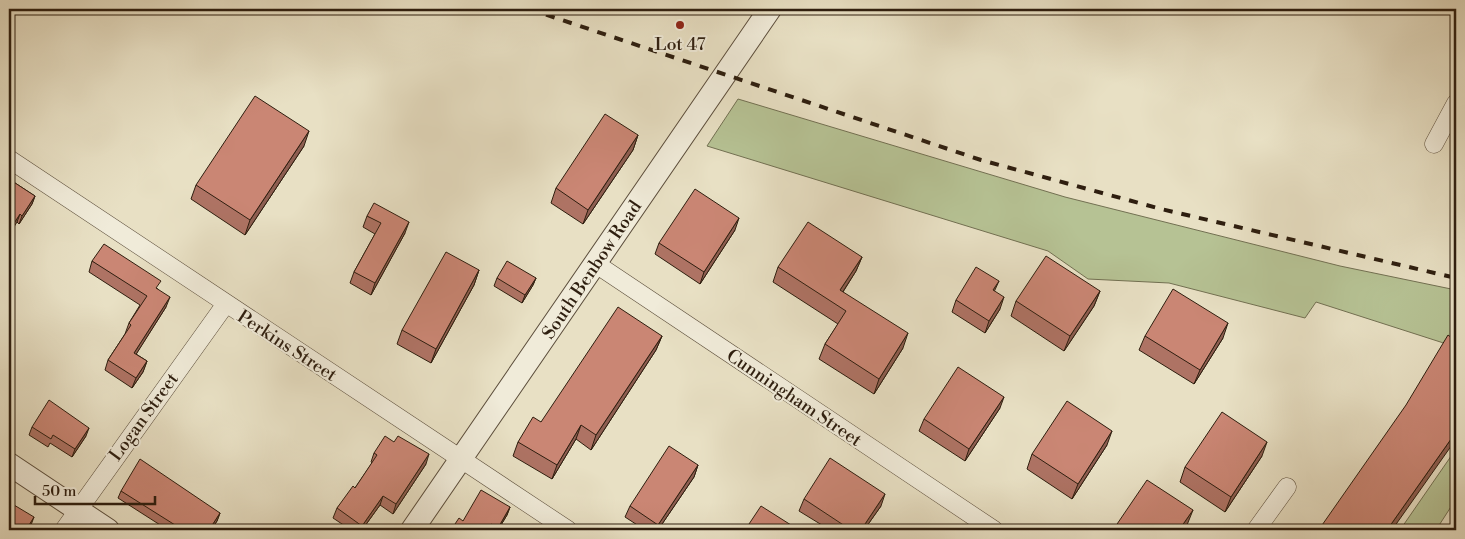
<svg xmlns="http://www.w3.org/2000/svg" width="1465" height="539" font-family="'Libre Bodoni',serif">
	<rect width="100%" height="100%" fill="#e8e0c4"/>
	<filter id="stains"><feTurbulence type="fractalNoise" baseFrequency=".004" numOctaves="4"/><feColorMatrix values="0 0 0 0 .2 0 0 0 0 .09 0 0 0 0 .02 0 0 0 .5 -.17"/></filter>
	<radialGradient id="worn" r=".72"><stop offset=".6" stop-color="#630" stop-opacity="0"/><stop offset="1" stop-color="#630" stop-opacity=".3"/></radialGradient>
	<!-- green -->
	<g fill="#b6c294" stroke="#727052">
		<polygon points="738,99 1065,197 1340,266 1456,290 1456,347 1316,302 1305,318 1169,283 1088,279 1048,251 707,146"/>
		<polygon points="1456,449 1456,499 1436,530 1400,530"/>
	</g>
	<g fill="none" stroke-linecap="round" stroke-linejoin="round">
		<defs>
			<g id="minor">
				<polyline points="1434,144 1456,103"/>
				<polyline points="9,159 568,530"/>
				<polyline points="596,264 994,530"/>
				<polyline points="64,530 225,305"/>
				<polyline points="1256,530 1287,487"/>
			</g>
			<g id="tertiary">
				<polyline points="9,464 108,530"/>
				<polyline points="412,530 770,9"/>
			</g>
		</defs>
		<!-- minor casing -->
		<use href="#minor" stroke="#5c4e3c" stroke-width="19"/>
		<!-- tertiary casing -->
		<use href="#tertiary" stroke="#5c4e3c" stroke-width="24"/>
		<!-- minor -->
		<use href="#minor" stroke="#f0ebd9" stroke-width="18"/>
		<!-- tertiary -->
		<use href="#tertiary" stroke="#f0ebd9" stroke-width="22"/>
		<!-- rail -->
		<polyline stroke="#2e1e0f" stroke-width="4" stroke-dasharray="9 9" stroke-linecap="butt" points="529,9 981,160 1161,209 1456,278"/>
	</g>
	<!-- wall -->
	<g fill="#ae7364" stroke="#2e1e0f">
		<polygon points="638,135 633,150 583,224 551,203 556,188"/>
		<polygon points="304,146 245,235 191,199 196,185"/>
		<polygon points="9,179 35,196 32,204 19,224 17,222"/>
		<polygon points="367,216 405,233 371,295 350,283 354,272 375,234 363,227"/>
		<polygon points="735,230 700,284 655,254 659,243"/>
		<polygon points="862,257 856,271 843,292 903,348 874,394 819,359 825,344 838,324 773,282 778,267"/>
		<polygon points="92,261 158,289 166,307 136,354 147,361 143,372 132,388 105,370 108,360 125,334 129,323 140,305 89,272"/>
		<polygon points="479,270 474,285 431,363 397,344 402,330"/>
		<polygon points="497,278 536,278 533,285 522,303 494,286"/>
		<polygon points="1100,291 1094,306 1064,351 1011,316 1016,301"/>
		<polygon points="956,300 1000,309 985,333 952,312"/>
		<polygon points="662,336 656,350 591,450 576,439 552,479 513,456 518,442 541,422"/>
		<polygon points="1145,336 1223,338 1194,384 1139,350"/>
		<polygon points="1000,408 965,461 919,431 924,419"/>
		<polygon points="32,427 86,436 72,457 50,443 48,447 29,435"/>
		<polygon points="1107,445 1072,499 1027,469 1032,454"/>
		<polygon points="374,453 426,464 393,514 380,505 362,530 351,530 333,518 337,508 355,488 372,463 371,462"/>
		<polygon points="1262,456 1225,512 1180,482 1185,467"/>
		<polygon points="698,465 694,477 658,530 645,530 625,517 630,506"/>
		<polygon points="121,491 220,513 217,521 211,530 168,530 118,498"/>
		<polygon points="804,499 881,506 864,530 830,530 799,511"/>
		<polygon points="510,507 507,515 498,530 451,530 463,521"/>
	</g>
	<!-- shaded-wall -->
	<g fill="#8d5e51" stroke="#2e1e0f">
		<polygon points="309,131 304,146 245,235 250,220"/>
		<polygon points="638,135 633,150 583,224 588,210"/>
		<polygon points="35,196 32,204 19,224 22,216"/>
		<polygon points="20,214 17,222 9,235 9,231"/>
		<polygon points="739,218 735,230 700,284 704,272"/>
		<polygon points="409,222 405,233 371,295 375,283"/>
		<polygon points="862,257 856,271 835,304 840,290"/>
		<polygon points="479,270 474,285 431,363 436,349"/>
		<polygon points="536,278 533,285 522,303 525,295"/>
		<polygon points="999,281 994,292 993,290"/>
		<polygon points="1100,291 1094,306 1064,351 1070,336"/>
		<polygon points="170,297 166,307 130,364 134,353"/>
		<polygon points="1004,297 1000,309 985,333 989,321"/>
		<polygon points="1228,323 1223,338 1194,384 1200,370"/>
		<polygon points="908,333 903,348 874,394 879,379"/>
		<polygon points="662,336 656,350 591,450 596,435"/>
		<polygon points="147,361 143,372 132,388 136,378"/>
		<polygon points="1004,397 1000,408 965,461 969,449"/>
		<polygon points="581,425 576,439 552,479 557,465"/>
		<polygon points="89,428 86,436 72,457 75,449"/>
		<polygon points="1112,431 1107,445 1072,499 1078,484"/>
		<polygon points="1456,432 1456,438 1454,442 1392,530 1387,530"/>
		<polygon points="1267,442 1262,456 1225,512 1231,497"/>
		<polygon points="429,454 426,464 393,514 396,504"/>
		<polygon points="698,465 694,477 658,530 656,530 658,525"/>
		<polygon points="885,494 881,506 864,530 861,530"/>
		<polygon points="383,496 380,505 362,530 360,530 362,526"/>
		<polygon points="510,507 507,515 498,530 497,530"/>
		<polygon points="1193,510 1187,525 1183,530 1179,530"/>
		<polygon points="220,513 217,521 211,530 209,530"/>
		<polygon points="34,517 31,525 28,530 26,530"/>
	</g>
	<!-- building -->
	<g fill="#ca8674" stroke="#2e1e0f">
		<polygon points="255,96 309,131 250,220 196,185"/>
		<polygon points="605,114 638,135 588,210 556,188"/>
		<polygon points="9,179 35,196 22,216 20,214 9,231"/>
		<polygon points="695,189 739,218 704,272 659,243"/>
		<polygon points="374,203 409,222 375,283 354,272 381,223 367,216"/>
		<polygon points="808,222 862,257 840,290 908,333 879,379 825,344 846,311 778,267"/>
		<polygon points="104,244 161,281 156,288 170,297 134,353 147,361 136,378 108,360 131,325 129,323 147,296 92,261"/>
		<polygon points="446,252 479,270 436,349 402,330"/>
		<polygon points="1046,256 1100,291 1070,336 1016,301"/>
		<polygon points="507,261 536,278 525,295 497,278"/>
		<polygon points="976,267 999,281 993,290 1004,297 989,321 956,300"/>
		<polygon points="1173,289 1228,323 1200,370 1145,336"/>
		<polygon points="618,307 662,336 596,435 581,425 557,465 518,442 533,417 541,422"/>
		<polygon points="1448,335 1456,341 1456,432 1387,530 1323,530 1320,528 1406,405"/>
		<polygon points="958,367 1004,397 969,449 924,419"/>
		<polygon points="49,400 89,428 75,449 53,435 51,439 32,427"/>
		<polygon points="1067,401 1112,431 1078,484 1032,454"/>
		<polygon points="1222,412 1267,442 1231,497 1185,467"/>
		<polygon points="385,436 394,442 398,436 429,454 396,504 383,496 362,526 337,508 353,486 355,488 377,455 374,453"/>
		<polygon points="669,446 698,465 658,525 630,506"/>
		<polygon points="830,458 885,494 861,530 851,530 804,499"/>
		<polygon points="140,459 220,513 209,530 183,530 121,491"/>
		<polygon points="1147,480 1193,510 1179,530 1113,530"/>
		<polygon points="481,490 510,507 498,528 491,524 487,530 451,530 459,518 463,521"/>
		<polygon points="9,502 34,517 26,530 9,530"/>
		<polygon points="761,506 791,525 788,530 745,530"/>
	</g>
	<!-- markers -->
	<circle fill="#8f2418" stroke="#f0ebd9" stroke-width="2" cx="680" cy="25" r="5"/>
	<g text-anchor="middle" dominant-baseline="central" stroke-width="4" stroke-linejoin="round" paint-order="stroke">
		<!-- poi labels -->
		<g font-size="18" fill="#2e1e0f" stroke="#f0ebd9">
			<text x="680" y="44">Lot 47</text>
		</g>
		<!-- street labels -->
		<g font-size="18" fill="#2e1e0f" stroke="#f0ebd9">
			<text transform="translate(592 270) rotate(-56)">South Benbow Road</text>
			<text transform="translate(287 346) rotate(33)">Perkins Street</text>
			<text transform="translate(794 398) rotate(34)">Cunningham Street</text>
			<text transform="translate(144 417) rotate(-54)">Logan Street</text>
		</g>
	</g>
	<!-- margin -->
	<rect width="1465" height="539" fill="none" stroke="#e8e0c4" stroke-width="30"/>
	<rect x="10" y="10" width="1445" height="519" fill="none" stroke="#2e1e0f" stroke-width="2.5"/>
	<rect x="15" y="15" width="1435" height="509" fill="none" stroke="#2e1e0f"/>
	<!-- scale -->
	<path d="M35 496v8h120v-8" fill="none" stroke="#2e1e0f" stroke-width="2.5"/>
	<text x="42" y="496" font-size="15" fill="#2e1e0f" stroke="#f0ebd9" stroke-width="4" paint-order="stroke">50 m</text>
	<rect width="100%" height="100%" filter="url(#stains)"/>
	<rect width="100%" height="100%" fill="url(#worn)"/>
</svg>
